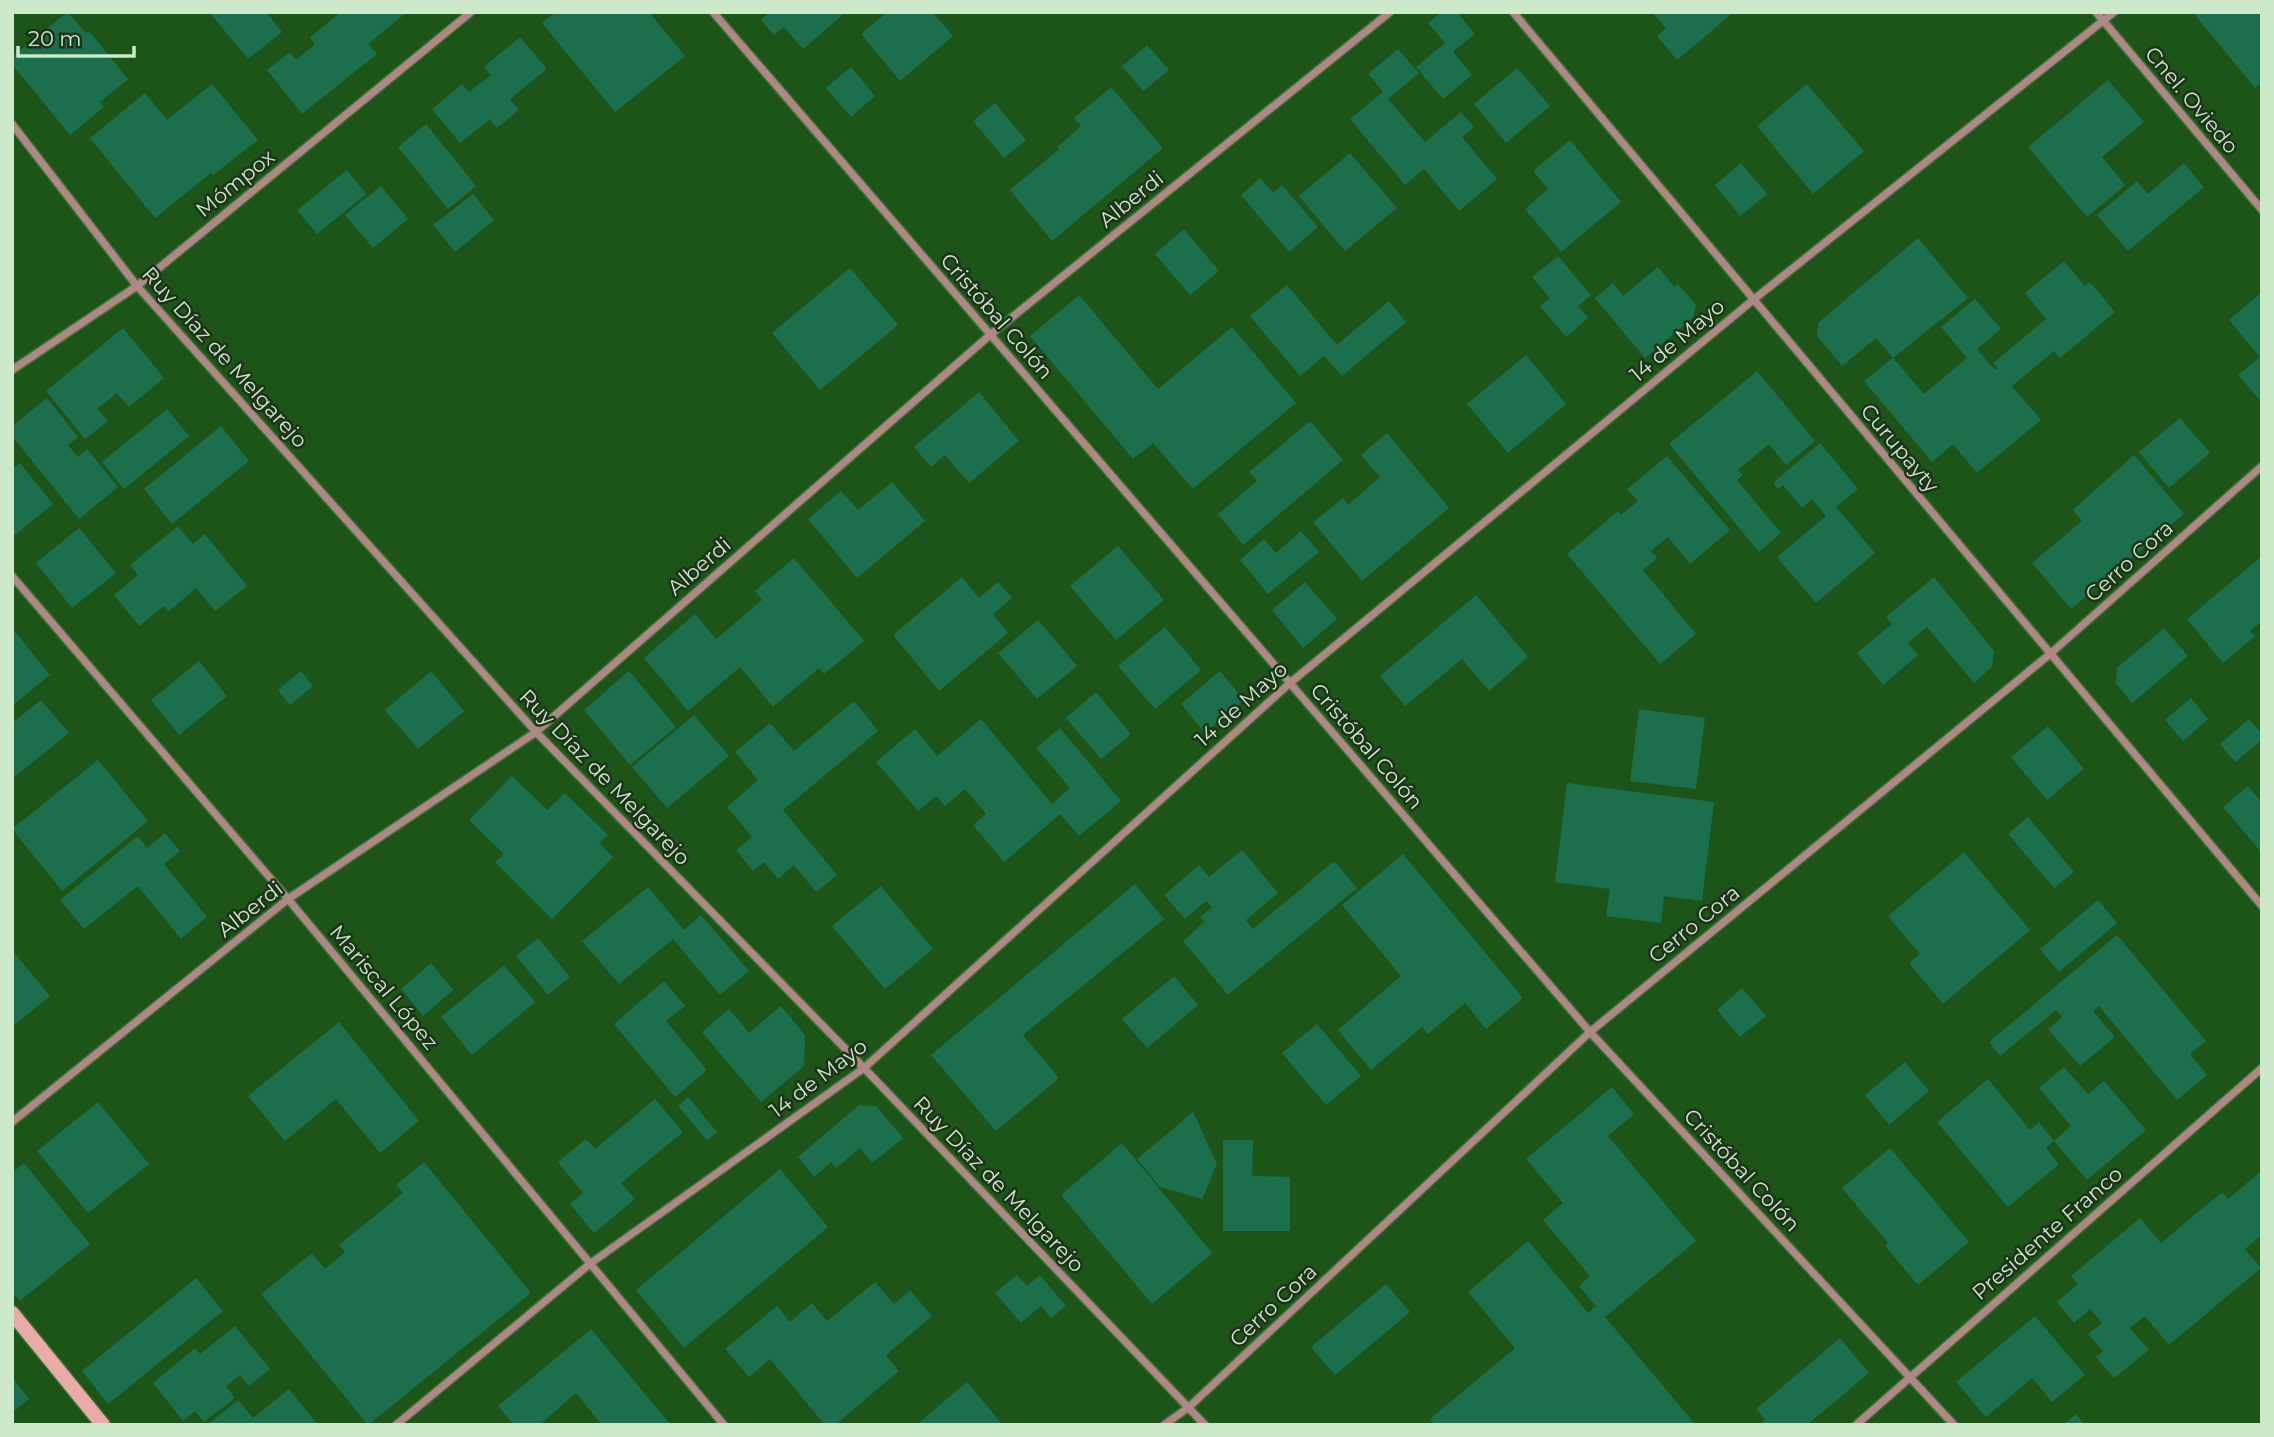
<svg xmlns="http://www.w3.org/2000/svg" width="2274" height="1437" font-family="Montserrat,sans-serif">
	<rect width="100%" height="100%" fill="#1d5418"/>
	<!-- building -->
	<g fill="#1b6f4d">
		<polygon points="67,12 86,33 89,31 128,79 100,102 104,107 70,135 12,64 12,57"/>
		<polygon points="209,12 266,12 282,32 248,59"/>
		<polygon points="341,12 407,12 368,44 377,54 302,114 267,70 290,52 296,60 315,44 310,37"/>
		<polygon points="555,12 649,12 685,56 615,112 542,23"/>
		<polygon points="770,12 846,12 803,49 784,27 774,35 761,20"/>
		<polygon points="887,12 932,12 953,36 900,81 861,34"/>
		<polygon points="1441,12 1457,12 1475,34 1453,52 1472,75 1443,99 1416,67 1445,43 1428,23"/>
		<polygon points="1652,12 1734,12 1677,60 1657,36 1666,28"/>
		<polygon points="2198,12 2262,12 2262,82 2255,88 2195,15"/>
		<polygon points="520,37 547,69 510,99 519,110 497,128 490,119 460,143 432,109 462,84 469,92 491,75 484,67"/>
		<polygon points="1147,45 1169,70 1143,91 1122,66"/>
		<polygon points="1398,49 1419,73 1388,99 1425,142 1461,112 1474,127 1462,137 1497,179 1459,211 1424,169 1405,185 1350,119 1383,92 1368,74"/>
		<polygon points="851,67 875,96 851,117 826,88"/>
		<polygon points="1517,68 1550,106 1506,143 1474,104"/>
		<polygon points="2108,80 2144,122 2102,157 2125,185 2087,217 2028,147"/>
		<polygon points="212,84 258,140 213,175 211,173 155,218 90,138 145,93 167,120"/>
		<polygon points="1807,84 1864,151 1813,194 1757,126"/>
		<polygon points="1111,87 1163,148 1052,241 1010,190 1059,149 1057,147 1081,126 1074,118"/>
		<polygon points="995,103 1026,140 1004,158 973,121"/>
		<polygon points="426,124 476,186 448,209 398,147"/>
		<polygon points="1570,140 1621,202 1561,252 1525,209 1548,189 1533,171"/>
		<polygon points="1350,153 1397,208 1345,251 1299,196"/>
		<polygon points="1741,163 1767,194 1740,216 1715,185"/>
		<polygon points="2184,163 2204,187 2128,251 2097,215 2137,181 2148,194"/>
		<polygon points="347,170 366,194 317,234 297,210"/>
		<polygon points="1260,178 1273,193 1282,185 1318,227 1289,252 1241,195"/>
		<polygon points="381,186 408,219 373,248 345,215"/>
		<polygon points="473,194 494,220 455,252 433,225"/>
		<polygon points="1184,229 1219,271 1190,295 1155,254"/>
		<polygon points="1918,238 1968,298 1893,358 1924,394 1967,358 1941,327 1975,299 2001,329 1977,349 1995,370 1997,368 1993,363 2046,319 2025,293 2064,261 2085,286 2090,282 2115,312 2060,358 2054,351 2012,386 2041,420 1977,473 1953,444 1932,462 1864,381 1893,358 1876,338 1842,366 1817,336 1818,323"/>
		<polygon points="1558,256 1591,295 1578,306 1588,318 1566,337 1540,306 1550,298 1532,277"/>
		<polygon points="1658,267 1674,287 1678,284 1696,305 1693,318 1645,358 1595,298 1613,283 1623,296"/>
		<polygon points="850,268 898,325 820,390 772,333"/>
		<polygon points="1287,285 1337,345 1389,301 1406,322 1342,376 1324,356 1300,376 1250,316"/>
		<polygon points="2262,292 2262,403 2238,375 2260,357 2229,320"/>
		<polygon points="1079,295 1158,389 1232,327 1296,403 1193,489 1153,443 1133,459 1030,336"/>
		<polygon points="123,328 164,378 129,407 117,393 97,409 108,421 85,439 46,391"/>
		<polygon points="1526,355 1566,404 1508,453 1467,404"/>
		<polygon points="1757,371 1815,441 1786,465 1769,444 1738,470 1743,475 1737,480 1781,533 1759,552 1669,444"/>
		<polygon points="979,392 1019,441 969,483 945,455 931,467 914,447"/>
		<polygon points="47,398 78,437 68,445 78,457 87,449 118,487 79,519 12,436 12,426"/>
		<polygon points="167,409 189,436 124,489 102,462"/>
		<polygon points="2180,418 2210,453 2169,488 2139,452"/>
		<polygon points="1310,421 1343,460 1243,545 1218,514 1257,481 1249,472"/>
		<polygon points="221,426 249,461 172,524 144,489"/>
		<polygon points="1387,433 1449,508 1362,581 1313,522 1343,498 1348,505 1380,477 1361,455"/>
		<polygon points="1820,443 1858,489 1836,507 1875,553 1816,603 1777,557 1826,516 1812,499 1802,508 1783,485 1778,489 1773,483"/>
		<polygon points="2134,455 2184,514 2071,609 2032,563 2082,521 2073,510"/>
		<polygon points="1667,456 1730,530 1690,564 1668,537 1651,551 1657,558 1643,570 1696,634 1660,664 1567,554 1618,511 1621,515 1638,501 1627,489"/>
		<polygon points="20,463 53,504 15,535 12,532 12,469"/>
		<polygon points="892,482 925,521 857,578 808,519 841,491 858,510"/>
		<polygon points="178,526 193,544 205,534 247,586 215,611 196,588 168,612 164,606 139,626 114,595 138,575 130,565"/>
		<polygon points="79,528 116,573 72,608 36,563"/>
		<polygon points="1301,531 1319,552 1268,594 1240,560 1264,539 1276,553"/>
		<polygon points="1118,546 1164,600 1116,640 1070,586"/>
		<polygon points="2262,556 2262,621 2250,631 2255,636 2223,663 2187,619"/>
		<polygon points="794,558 864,641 824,674 819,668 773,707 740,667 688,711 644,658 695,614 716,639 762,600 755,591"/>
		<polygon points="962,577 979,598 998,582 1012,598 993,614 1008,633 939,691 893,635"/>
		<polygon points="1934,577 1994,651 1992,667 1974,683 1927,627 1908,643 1918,655 1883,685 1857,653 1892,624 1886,617"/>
		<polygon points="1305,582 1337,619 1303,648 1272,610"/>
		<polygon points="1476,595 1528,657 1489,691 1462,659 1405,706 1380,676"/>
		<polygon points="1038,620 1077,666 1037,699 998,653"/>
		<polygon points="1165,627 1201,670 1155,709 1118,666"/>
		<polygon points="12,628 50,675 12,706"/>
		<polygon points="2164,628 2188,656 2132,703 2116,683 2117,668"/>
		<polygon points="199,661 227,696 179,735 151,700"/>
		<polygon points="301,671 313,686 290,705 278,690"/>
		<polygon points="431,671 464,711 418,749 385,710"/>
		<polygon points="629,671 676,727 630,765 584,710"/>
		<polygon points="1220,671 1244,700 1205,733 1181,704"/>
		<polygon points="1096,692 1131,734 1101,759 1066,718"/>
		<polygon points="2191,698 2208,719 2183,741 2165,720"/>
		<polygon points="41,700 69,733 12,779 12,723"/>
		<polygon points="854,701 878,731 783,810 837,875 816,892 794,865 778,879 764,862 753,871 736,850 752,837 727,807 758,780 735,752 770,723 794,751"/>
		<polygon points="1639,709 1705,718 1696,789 1630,781"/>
		<polygon points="694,715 729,756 667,808 632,767"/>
		<polygon points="981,719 1052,804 1070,788 1036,748 1060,728 1121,801 1079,836 1060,814 1004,862 973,825 986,814 965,789 945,806 936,796 918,811 876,762 915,729 937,756"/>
		<polygon points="2249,719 2262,734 2262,740 2235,762 2220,744"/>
		<polygon points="2048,726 2084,769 2047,800 2011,757"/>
		<polygon points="98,760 148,821 62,891 12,829"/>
		<polygon points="512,776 547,810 565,793 608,835 599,843 613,857 552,919 495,862 504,854 469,820"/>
		<polygon points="1567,783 1714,802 1702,901 1664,896 1661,923 1606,916 1610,889 1555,882"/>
		<polygon points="2248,786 2262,803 2262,853 2223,807"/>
		<polygon points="2028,817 2074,872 2054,888 2008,834"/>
		<polygon points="165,833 180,851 164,864 207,917 181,939 138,886 84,929 60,900 138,836 147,848"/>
		<polygon points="1242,850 1278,893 1246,920 1253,929 1334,861 1357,888 1228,995 1183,941 1204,922 1200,917 1212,907 1206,901 1185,919 1164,895 1199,865 1209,877"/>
		<polygon points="1964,852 2030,930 1943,1004 1909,963 1920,954 1888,916"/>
		<polygon points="1403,854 1523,998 1486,1029 1465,1003 1428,1034 1422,1027 1371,1070 1338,1030 1401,976 1342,905"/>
		<polygon points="1135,884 1164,919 1023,1035 1059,1078 996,1131 931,1055"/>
		<polygon points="881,886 933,949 885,989 832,926"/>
		<polygon points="648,887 684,930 701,915 749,971 720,995 673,939 619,984 582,941"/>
		<polygon points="2098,900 2117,923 2059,972 2040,949"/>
		<polygon points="2117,935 2206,1041 2190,1054 2207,1075 2177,1100 2099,1006 2093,1011 2115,1037 2080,1066 2048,1029 2062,1017 2056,1010 2000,1056 1989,1042"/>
		<polygon points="538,938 570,977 548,995 516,956"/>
		<polygon points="12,950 50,996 12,1027"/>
		<polygon points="431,963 453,990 423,1016 401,989"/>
		<polygon points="504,965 535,1002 472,1055 441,1017"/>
		<polygon points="1174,976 1198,1005 1147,1048 1122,1019"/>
		<polygon points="664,981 685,1006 666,1021 707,1070 675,1097 614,1024"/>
		<polygon points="1742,988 1766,1016 1740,1037 1717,1010"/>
		<polygon points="781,1006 805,1035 804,1066 761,1102 702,1032 729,1009 749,1033"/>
		<polygon points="339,1022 419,1121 380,1153 336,1099 285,1141 248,1096"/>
		<polygon points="1317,1024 1361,1076 1326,1105 1282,1053"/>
		<polygon points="1905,1062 1929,1091 1889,1125 1865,1095"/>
		<polygon points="2064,1067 2088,1094 2104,1081 2146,1130 2087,1180 2054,1141 2071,1126 2039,1088"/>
		<polygon points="1988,1079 2030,1130 2039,1122 2054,1141 2046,1148 2059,1164 2008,1207 1937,1122"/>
		<polygon points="1612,1087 1634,1114 1608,1136 1696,1241 1605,1317 1696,1425 1435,1425 1430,1419 1515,1348 1468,1292 1528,1241 1588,1313 1596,1306 1579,1286 1590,1276 1543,1220 1563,1203 1526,1159"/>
		<polygon points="688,1097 717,1132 707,1140 678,1106"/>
		<polygon points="655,1099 683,1132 621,1183 635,1199 594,1233 570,1204 583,1193 558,1162 586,1139 595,1149"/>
		<polygon points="98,1102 149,1164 88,1213 37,1151"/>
		<polygon points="859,1105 876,1106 903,1138 872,1163 860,1148 836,1168 831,1162 814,1177 798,1157"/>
		<polygon points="1193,1112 1217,1164 1202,1199 1160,1187 1137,1159"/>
		<polygon points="1223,1140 1253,1140 1252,1176 1290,1177 1290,1231 1223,1231"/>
		<polygon points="1122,1143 1212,1253 1152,1304 1061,1195"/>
		<polygon points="1890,1148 1969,1242 1918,1285 1885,1246 1888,1243 1842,1188"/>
		<polygon points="424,1162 531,1293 368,1425 261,1294 312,1253 325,1269 345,1252 339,1245 403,1193 396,1185"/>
		<polygon points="24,1163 90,1244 20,1301 12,1292 12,1173"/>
		<polygon points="780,1169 828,1227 684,1348 636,1290"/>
		<polygon points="2260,1172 2262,1240 2259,1237 2245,1249 2261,1268 2169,1345 2145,1316 2130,1328 2149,1350 2114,1378 2096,1357 2103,1351 2088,1334 2102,1323 2090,1309 2074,1323 2057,1302 2078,1284 2071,1276 2140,1218 2161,1243 2222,1192 2228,1199"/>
		<polygon points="1017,1275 1027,1286 1040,1275 1066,1306 1051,1318 1041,1306 1021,1323 995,1293"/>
		<polygon points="196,1278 223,1311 108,1404 82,1371"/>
		<polygon points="875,1282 894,1304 910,1290 932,1316 886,1355 899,1371 835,1425 825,1425 770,1359 749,1377 725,1349 777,1306 790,1322 812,1303 827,1321"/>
		<polygon points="1386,1284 1410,1312 1335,1375 1311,1347"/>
		<polygon points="2035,1316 2085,1375 2052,1402 2032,1378 1986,1417 1956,1382"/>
		<polygon points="235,1326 270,1369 249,1386 240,1375 226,1386 235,1398 204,1422 195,1411 183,1421 153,1383 195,1348 200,1354"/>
		<polygon points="591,1329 671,1425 602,1425 576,1393 539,1425 514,1425 498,1406"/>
		<polygon points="1840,1338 1869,1373 1807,1425 1759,1425 1765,1419 1756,1409"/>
		<polygon points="12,1377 29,1399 12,1413"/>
		<polygon points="967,1382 1003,1425 916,1425"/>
		<polygon points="289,1389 318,1425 207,1425 238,1400 253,1418"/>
		<polygon points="2076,1414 2085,1425 2063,1425"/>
	</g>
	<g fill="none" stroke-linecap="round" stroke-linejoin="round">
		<defs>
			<g id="minor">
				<polyline points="713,12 1590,1032 1954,1425"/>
				<polyline points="1513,12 2262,906"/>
				<polyline points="2096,12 2262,210"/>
				<polyline points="12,124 137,286 536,732 864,1068 1205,1425"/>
				<polyline points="12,370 137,286 471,12"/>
				<polyline points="12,576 288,899 724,1425"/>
				<polyline points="12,1122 288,899 536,732 990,335 1390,12"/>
				<polyline points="396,1425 591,1263 864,1068 1290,683 1753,300 2114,12"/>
				<polyline points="1164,1425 1189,1407 1590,1032 2050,654 2262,466"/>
				<polyline points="1856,1425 2262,1068"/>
			</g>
			<polyline id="secondary" points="12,1313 103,1425"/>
		</defs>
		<!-- minor casing -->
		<use href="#minor" stroke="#40723b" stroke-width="10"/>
		<!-- secondary casing -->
		<use href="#secondary" stroke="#40723b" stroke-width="17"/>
		<!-- minor -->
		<use href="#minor" stroke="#af8885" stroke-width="7"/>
		<!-- secondary -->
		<use href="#secondary" stroke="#e9aba8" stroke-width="14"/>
	</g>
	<g text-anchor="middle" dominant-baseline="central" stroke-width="5" stroke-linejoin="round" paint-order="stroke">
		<!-- street labels -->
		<g font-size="21" fill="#cce9c9" stroke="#1c331a">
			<text transform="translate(2192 100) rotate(50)">Cnel. Oviedo</text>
			<text transform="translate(235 183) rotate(-39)">Mómpox</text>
			<text transform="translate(1131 199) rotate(-39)">Alberdi</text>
			<text transform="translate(997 316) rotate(49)">Cristóbal Colón</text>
			<text transform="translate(1677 340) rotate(-40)">14 de Mayo</text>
			<text transform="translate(225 357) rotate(48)">Ruy Díaz de Melgarejo</text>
			<text transform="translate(1900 448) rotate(50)">Curupayty</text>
			<text transform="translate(2129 561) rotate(-42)">Cerro Cora</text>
			<text transform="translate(699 566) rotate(-41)">Alberdi</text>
			<text transform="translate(1241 704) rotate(-42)">14 de Mayo</text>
			<text transform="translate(1367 746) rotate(49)">Cristóbal Colón</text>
			<text transform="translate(605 777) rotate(46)">Ruy Díaz de Melgarejo</text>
			<text transform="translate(250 909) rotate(-38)">Alberdi</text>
			<text transform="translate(1694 924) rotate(-39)">Cerro Cora</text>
			<text transform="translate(384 987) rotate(50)">Mariscal López</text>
			<text transform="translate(818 1078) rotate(-37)">14 de Mayo</text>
			<text transform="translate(1742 1170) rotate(47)">Cristóbal Colón</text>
			<text transform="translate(999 1184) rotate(46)">Ruy Díaz de Melgarejo</text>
			<text transform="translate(2047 1233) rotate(-41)">Presidente Franco</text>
			<text transform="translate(1273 1305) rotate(-43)">Cerro Cora</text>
		</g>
	</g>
	<!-- border -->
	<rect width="2274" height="1437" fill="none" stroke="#cce9c9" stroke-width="28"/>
	<!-- scale -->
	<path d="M18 46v10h116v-10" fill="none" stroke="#cce9c9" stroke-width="3.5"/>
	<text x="28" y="46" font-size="21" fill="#cce9c9" stroke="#1c331a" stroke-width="5" paint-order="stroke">20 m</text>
</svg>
